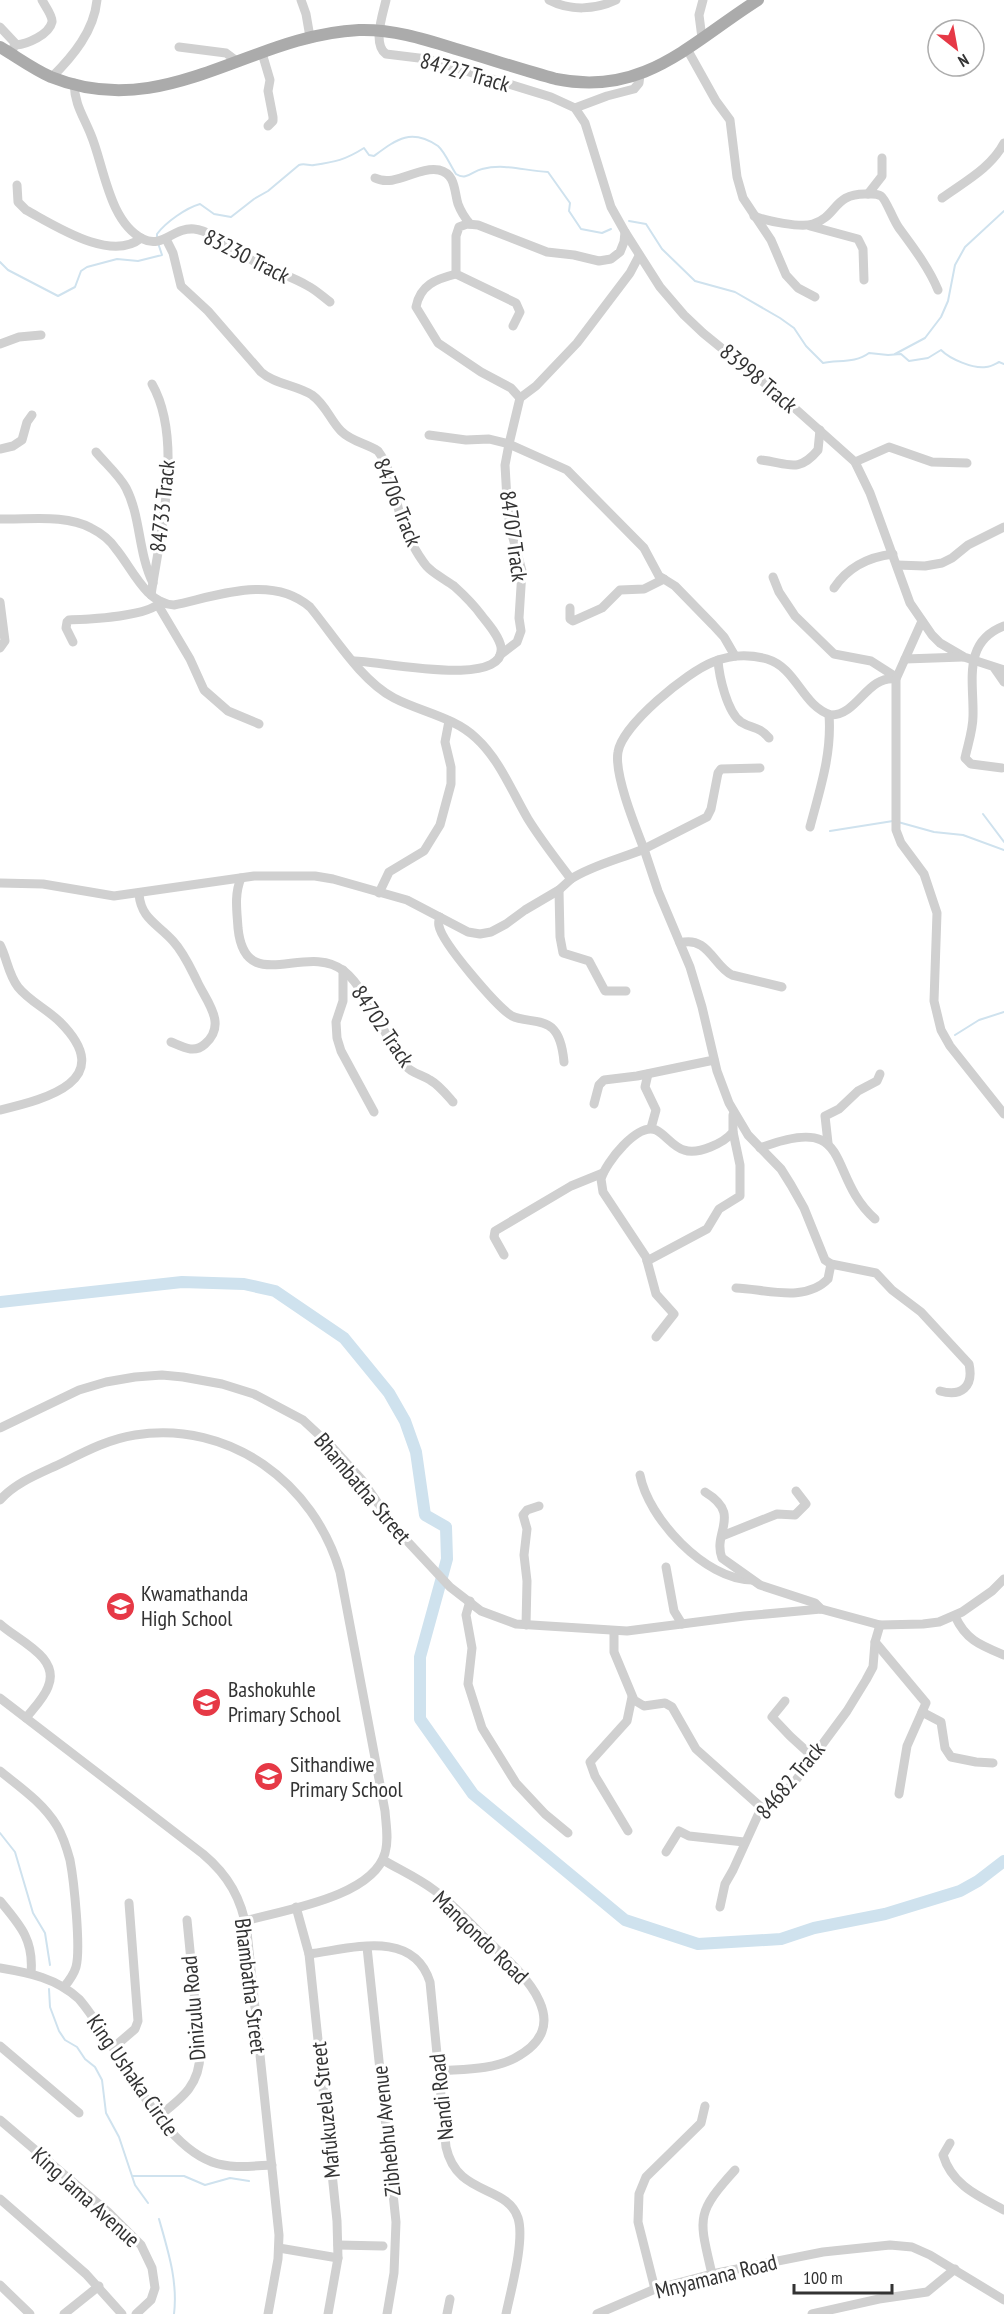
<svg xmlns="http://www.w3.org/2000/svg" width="1004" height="2314" font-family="'PT Sans Narrow',sans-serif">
	<rect width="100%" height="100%" fill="#fff"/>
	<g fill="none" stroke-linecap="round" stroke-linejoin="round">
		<!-- stream -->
		<g stroke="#cfe2ee" stroke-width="2">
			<path d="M629 221 646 224 662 249 695 281 735 292 780 318 794 328 806 346 823 363C839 360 856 363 869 353L888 355 901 354 909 361 928 358 941 350C950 359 973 369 986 367 990 367 995 364 999 362L1004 364"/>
			<path d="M157 238V234C166 222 186 208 200 204L214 214 231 217 254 199 268 191 299 165C305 163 309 166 314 165 335 162 345 160 364 148L369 155 374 156C397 139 411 128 438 146 445 152 451 167 456 174 467 181 472 171 482 169 505 163 525 171 548 172L570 203 569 211 581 229 602 233 611 229"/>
			<polyline points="0,262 8,270 58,296 75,287 81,271 87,267 117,259 138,261 162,255 158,243"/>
			<polyline points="895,354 925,338 941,317 948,301 955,265 965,247 1004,211"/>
			<polyline points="983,814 1004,842"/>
			<polyline points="898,822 934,832 963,835 1004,850"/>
			<polyline points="830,831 893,821"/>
			<polyline points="955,1035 979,1020 1004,1012"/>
			<polyline points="0,1833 15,1852 33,1913 45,1933 50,1965"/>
			<polyline points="49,1989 50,2007 59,2031 65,2040 77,2047 85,2059 95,2067 102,2080 106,2113 119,2137 135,2185 148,2203"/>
			<polyline points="133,2176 184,2176 205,2185 230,2178 249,2181"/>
			<path d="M159 2219C168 2251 178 2281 174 2314"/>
		</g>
		<!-- river -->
		<polyline stroke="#cfe2ee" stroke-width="12" points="0,1302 182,1282 244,1284 275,1291 344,1338 389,1393 405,1421 416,1452 425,1515 446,1527 447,1559 420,1657 420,1719 473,1794 625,1920 698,1944 781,1939 814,1928 885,1914 960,1891 978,1881 1004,1861"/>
		<!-- minor -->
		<g stroke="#d0d0d0" stroke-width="9">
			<polyline points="301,0 306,14 310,37"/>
			<path d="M386 0C383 14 372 44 386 54L427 59 551 97 575 108 585 123 611 207 625 232 660 287 684 315 703 333 790 404 855 462 870 493 910 603 932 635 940 643 964 657 1004 670"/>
			<path d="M549 0C570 11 595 10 616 0"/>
			<polyline points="0,27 15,43 13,49"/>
			<polyline points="702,38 699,15 703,0"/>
			<path d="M16 45C27 44 49 35 52 22 53 16 45 6 42 0"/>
			<polyline points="179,47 226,53 238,62"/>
			<polyline points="687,49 716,101 730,120 737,177 743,198 771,240 786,275 798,288 815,297"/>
			<polyline points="262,53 270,80 268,91 273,117 273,121 268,126"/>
			<path d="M52 77C73 56 94 31 97 0"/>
			<path d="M74 83C75 106 83 115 91 135 104 166 109 222 143 239 162 249 174 227 194 229 213 231 233 250 250 259 268 270 290 275 308 286 316 290 323 297 330 302"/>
			<polyline points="575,108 607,96 634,89 639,83 640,75"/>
			<path d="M375 178C395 188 418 166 439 170 456 174 454 191 458 204 461 212 465 218 470 224"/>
			<path d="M17 185 18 202 26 210C54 225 111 263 141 238"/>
			<polyline points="868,194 882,176 882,158"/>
			<path d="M942 198C964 182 991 168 1004 143"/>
			<path d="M754 216C766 221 801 228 813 224 838 216 833 193 867 194 872 194 876 193 881 196 886 199 893 220 899 228 913 247 929 268 938 290"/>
			<polyline points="810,226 858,239 863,249 864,280"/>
			<path d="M166 239 173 253 181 286 208 311 261 372C274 384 296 385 312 395 326 405 330 420 341 431 352 442 366 443 378 451 392 470 394 493 400 515 404 528 414 549 422 560 429 572 443 578 454 586 464 595 474 605 482 616 489 625 499 636 501 647 507 690 375 660 354 661"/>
			<polyline points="639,256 630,273 577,343 536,386 520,398 509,444 567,470 644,548 659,576 675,586 713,625 724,637 735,656"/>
			<path d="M456 274C436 279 420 285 416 307L438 343 481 372 511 388 520 398"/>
			<polyline points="513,326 520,312 516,303 456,274 456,236 459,227 467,224 478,225 547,252 574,255 599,261 611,259 620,252 624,242 625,232"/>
			<polyline points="0,344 19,337 41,335"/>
			<polyline points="429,435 466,440 489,439 509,444 505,465 507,500 510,527 522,571 519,618 521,631 517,642 500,655"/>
			<polyline points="0,449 13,446 22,440 27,422 32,415"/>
			<path d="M96 452C106 464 119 475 126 488 141 517 138 553 153 583"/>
			<path d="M761 460C788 463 798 474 818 450L820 430"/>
			<polyline points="855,462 889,447 932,462 967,463"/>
			<path d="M0 519C29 520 65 514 91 528 101 533 110 540 116 549 132 568 146 604 174 605 217 596 272 574 310 607 334 636 361 681 394 698 421 712 454 717 476 738 500 760 512 792 528 819 541 840 556 859 571 879 593 865 620 859 644 849 635 826 614 774 618 752 622 725 687 672 713 662 730 655 749 654 767 659 797 668 802 706 831 715 858 715 867 675 896 679"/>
			<polyline points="897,565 925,566 942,563 952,558 968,545 1004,527"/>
			<polyline points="773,577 779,592 795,616 834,654 871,661 896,677"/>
			<path d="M834 588C848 567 868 557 893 554"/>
			<path d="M151 595C160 534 184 440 152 384"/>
			<polyline points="0,602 5,641 0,648"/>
			<polyline points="158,605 190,659 204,690 228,711 259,724"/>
			<polyline points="570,608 570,619 573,621 602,608 620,590 644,589 664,579"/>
			<polyline points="922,621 896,679 896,830 901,843 924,874 937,913 934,1001 941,1030 950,1046 1004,1114"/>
			<path d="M73 642 66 628 67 622 69 620C90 619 147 617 161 602"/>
			<polyline points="905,659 963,657"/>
			<path d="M718 660C719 676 727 712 741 722 752 729 759 726 769 738"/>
			<polyline points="995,669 1004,682"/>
			<path d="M760 768 721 769 718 773 711 809 707 817 644 849 658 891 690 967 702 1007 717 1071 729 1103 748 1135 781 1169 791 1185 804 1208 825 1260 831 1264 876 1273 892 1290 921 1312 969 1364C974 1387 961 1397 940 1391"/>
			<path d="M1002 768 971 764 965 758C968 744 973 730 973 716 974 682 962 642 1004 626"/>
			<path d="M810 827C820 789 832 754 829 715"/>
			<path d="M241 878C234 895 237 911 238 928 245 998 306 941 344 971 366 988 386 1039 403 1063 410 1073 420 1074 430 1080 439 1085 446 1094 453 1102"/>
			<polyline points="0,883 43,884 114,896 254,876 315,876 333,879 407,900 468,932 480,934 491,932 506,924 525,910 559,890 571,879"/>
			<polyline points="559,890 560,937 563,953 589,961 605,991 626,991"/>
			<polyline points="379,893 389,872 424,851 440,825 451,784 451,767 445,742 449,721"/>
			<path d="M139 894C141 919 158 924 173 941 184 953 190 967 197 981 206 1001 228 1024 205 1044 194 1054 183 1047 171 1042"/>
			<path d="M440 917C439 921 438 922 439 926 442 943 497 1007 512 1016 524 1022 543 1019 552 1028 561 1036 563 1051 564 1062"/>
			<path d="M680 943C708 935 714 967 732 975L782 987"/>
			<path d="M0 945C7 958 8 974 18 987 29 1001 47 1009 60 1022 118 1080 47 1099 0 1110"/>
			<polyline points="343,970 343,1001 336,1022 337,1038 341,1051 374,1112"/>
			<polyline points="648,1074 645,1087 656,1110 651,1128"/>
			<polyline points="594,1104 599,1085 604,1080 637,1076 714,1060"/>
			<polyline points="828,1143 825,1116 839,1109 858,1091 877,1081 880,1074"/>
			<path d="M760 1148C856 1111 825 1175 875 1219"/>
			<polyline points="504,1255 494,1237 495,1231 571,1186 603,1173"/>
			<polyline points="647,1261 707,1229 719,1209 740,1196 740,1165 733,1132"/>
			<path d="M736 1288C765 1289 805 1303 828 1279L831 1264"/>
			<path d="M656 1337 674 1314 656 1294 646 1257 603 1192 601 1179C606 1162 637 1123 656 1130 666 1135 673 1147 684 1150 698 1155 724 1143 733 1132V1115"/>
			<polyline points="0,1428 79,1390 106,1382 135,1377 162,1375 183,1377 222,1384 254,1394 303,1420 332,1447 362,1480 395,1528 450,1587 481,1611 516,1624 627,1631 744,1616 821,1609 880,1625 923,1624 939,1622 962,1612 992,1591 1004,1579"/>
			<path d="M640 1475C648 1518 705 1580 752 1580"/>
			<path d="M705 1492C743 1515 712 1532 722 1558L760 1585 815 1603 821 1609"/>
			<path d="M0 1500C16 1482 41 1473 62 1463 86 1451 109 1439 135 1435 230 1420 314 1483 340 1572L385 1811C386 1825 389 1840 385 1853 373 1897 284 1910 245 1921"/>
			<polyline points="722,1536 777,1514 795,1515 806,1504 796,1491"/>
			<polyline points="666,1567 674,1611 682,1624"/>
			<polyline points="470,1601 466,1615 472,1648 468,1684 482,1728 516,1783 545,1814 568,1833"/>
			<path d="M955 1616C966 1640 980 1645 1004 1655"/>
			<path d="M0 1624C17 1640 61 1657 48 1687 44 1698 33 1709 26 1718"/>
			<polyline points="526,1625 527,1581 524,1555 527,1529 523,1515 527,1510 539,1506"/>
			<polyline points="614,1631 614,1652 634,1700 644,1706 665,1703 672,1707 696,1749 763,1809"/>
			<polyline points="875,1642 926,1703 907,1746 899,1794"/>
			<path d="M0 1698 203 1854C228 1875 242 1899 247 1932L279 2235 278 2259 268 2314"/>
			<polyline points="785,1701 772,1717 790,1736 813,1757"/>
			<polyline points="922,1712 941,1722 945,1748 951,1757 976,1762 993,1763"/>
			<path d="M0 1771C21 1788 43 1803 57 1826 63 1836 67 1849 70 1860 74 1881 81 1949 76 1967 74 1974 69 1981 64 1987"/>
			<polyline points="628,1831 595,1776 590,1762 627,1721 632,1697"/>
			<polyline points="666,1852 679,1831 689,1836 744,1842"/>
			<path d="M383 1860C400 1870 418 1878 434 1890 452 1903 468 1921 484 1937 516 1968 582 2022 515 2058 492 2070 463 2069 439 2071"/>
			<path d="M0 1901C20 1925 34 1940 31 1973"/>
			<polyline points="296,1907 309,1954 337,2221 338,2258 328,2314"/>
			<polyline points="720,1907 725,1884 733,1870 758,1815 793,1784 847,1711 866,1680 873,1667 875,1642 880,1625"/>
			<polyline points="367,1947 396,2222 394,2273 387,2314"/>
			<path d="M309 1954C350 1949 413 1928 430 1982L446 2147C457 2197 507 2184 518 2218 525 2240 511 2290 506 2314"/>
			<path d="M0 1968C30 1973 56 1978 79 1999 118 2044 157 2142 212 2162 231 2169 252 2166 272 2165"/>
			<polyline points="0,2046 79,2113"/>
			<polyline points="114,2047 135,2029 138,2021 129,1903"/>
			<path d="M159 2116C182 2098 200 2085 200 2053L187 1920"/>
			<polyline points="0,2120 108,2212 141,2245 152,2268 155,2288 151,2300 136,2314"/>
			<path d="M950 2143 943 2155C952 2185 978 2196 1004 2210"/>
			<polyline points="0,2199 86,2274 122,2314"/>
			<polyline points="338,2245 383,2246"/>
			<polyline points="279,2248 338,2258"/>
			<path d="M712 2274C699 2218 695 2214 735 2170"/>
			<polyline points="0,2285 30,2314"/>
			<polyline points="655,2289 638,2222 639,2194 646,2177 701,2123 705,2106"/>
			<polyline points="64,2314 99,2286"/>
			<polyline points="447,2314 450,2299"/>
			<polyline points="597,2314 655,2289 712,2274 823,2252 890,2245 912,2247 930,2255 1004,2300"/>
			<polyline points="812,2314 879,2299 927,2292 955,2269"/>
		</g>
		<!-- major -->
		<path stroke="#ababab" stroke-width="12" d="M0 47C17 57 33 69 51 77 165 123 249 35 359 30 393 29 424 39 456 49 490 59 523 70 556 79 644 97 690 43 758 0"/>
	</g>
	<!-- icons -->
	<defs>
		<symbol id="school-disc" viewBox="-11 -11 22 22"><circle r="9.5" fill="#e63946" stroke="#fff"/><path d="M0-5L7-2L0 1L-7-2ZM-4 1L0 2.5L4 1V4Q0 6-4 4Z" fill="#fff"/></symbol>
	</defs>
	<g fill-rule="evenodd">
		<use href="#school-disc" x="104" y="1590" width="33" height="33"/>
		<use href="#school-disc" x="190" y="1686" width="33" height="33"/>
		<use href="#school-disc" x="252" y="1760" width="33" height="33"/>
	</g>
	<g text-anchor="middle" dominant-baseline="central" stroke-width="6" stroke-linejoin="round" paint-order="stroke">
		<!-- street labels -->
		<g font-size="22" fill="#333" stroke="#fff">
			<text transform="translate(465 72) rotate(16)">84727 Track</text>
			<text transform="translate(247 256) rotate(27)">83230 Track</text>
			<text transform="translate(759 378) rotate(40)">83998 Track</text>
			<text transform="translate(398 502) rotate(68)">84706 Track</text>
			<text transform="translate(162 506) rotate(-84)">84733 Track</text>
			<text transform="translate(514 536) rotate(82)">84707 Track</text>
			<text transform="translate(383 1026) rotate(56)">84702 Track</text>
			<text transform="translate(363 1488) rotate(50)">Bhambatha Street</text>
			<text transform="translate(790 1780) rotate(-50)">84682 Track</text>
			<text transform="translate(481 1937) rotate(44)">Manqondo Road</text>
			<text transform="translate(251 1986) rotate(83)">Bhambatha Street</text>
			<text transform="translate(193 2008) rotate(-95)">Dinizulu Road</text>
			<text transform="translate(133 2075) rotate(55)">King Ushaka Circle</text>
			<text transform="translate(441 2097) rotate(-96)">Nandi Road</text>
			<text transform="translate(325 2110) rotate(-96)">Mafukuzela Street</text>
			<text transform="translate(386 2131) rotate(-96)">Zibhebhu Avenue</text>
			<text transform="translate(86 2197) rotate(42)">King Jama Avenue</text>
			<text transform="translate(716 2276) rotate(-14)">Mnyamana Road</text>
		</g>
		<!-- poi labels -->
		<g font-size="22" fill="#333" stroke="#fff" text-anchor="start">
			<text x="141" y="1593">Kwamathanda<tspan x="141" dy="25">High School</tspan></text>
			<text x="228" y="1689">Bashokuhle<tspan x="228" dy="25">Primary School</tspan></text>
			<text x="290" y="1764">Sithandiwe<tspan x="290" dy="25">Primary School</tspan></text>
		</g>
	</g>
	<!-- north arrow -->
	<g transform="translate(956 48) rotate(149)"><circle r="28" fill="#ffffff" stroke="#adadad" stroke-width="1.5"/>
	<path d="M0-4.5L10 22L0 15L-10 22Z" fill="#e63946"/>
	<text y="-9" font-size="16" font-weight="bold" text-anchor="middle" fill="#333333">N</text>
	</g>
	<!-- scale -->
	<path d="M794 2284v9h98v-9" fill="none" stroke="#333333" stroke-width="3"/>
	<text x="803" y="2284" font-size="18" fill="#333333" stroke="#ffffff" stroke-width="4.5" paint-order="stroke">100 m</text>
</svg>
